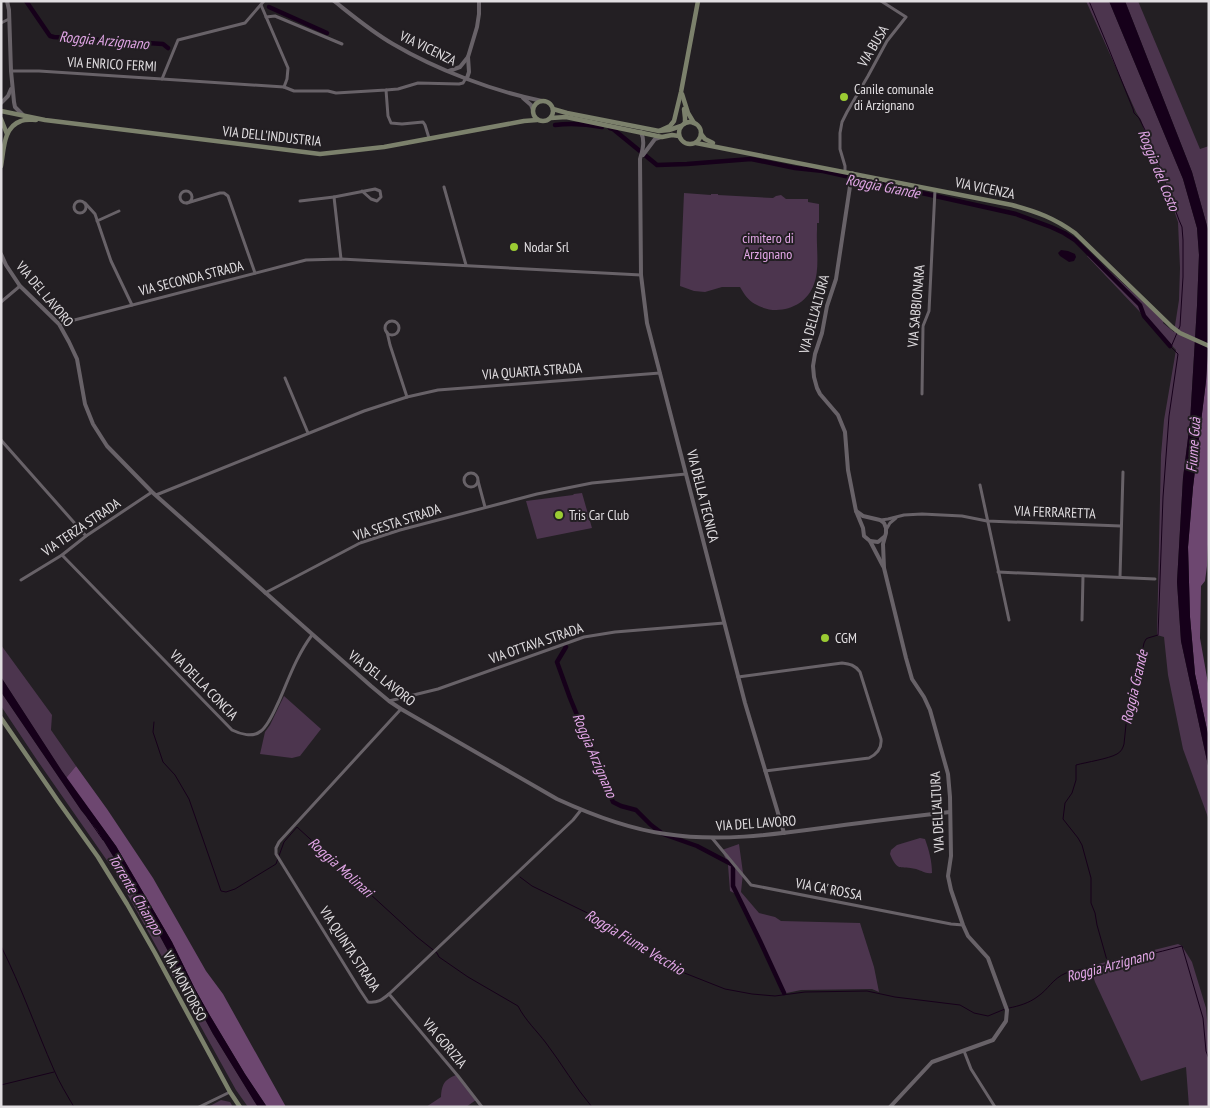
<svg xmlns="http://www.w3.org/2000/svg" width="1210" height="1108" font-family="'PT Sans Narrow',sans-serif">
	<rect width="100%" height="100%" fill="#231f23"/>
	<!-- green -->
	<g fill="#4c354e">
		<polygon points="1086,1 1109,1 1183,179 1197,228 1199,255 1197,306 1190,422 1183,478 1177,582 1181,641 1209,770 1209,820 1183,749 1168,675 1164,637 1157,635 1161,455 1164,420 1176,350 1087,256 1091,254 1164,321 1163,323 1174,332 1179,300 1180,268 1178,222 1164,181 1152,154 1141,120 1136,112"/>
		<polygon points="1125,1 1138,1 1200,149 1209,146 1209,233 1192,172"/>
		<path d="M684 193 711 195V194H718V195L773 198 776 196 781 195 786 199H808V202L819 204V223H817V230C816 246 820 269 814 284 806 308 776 317 755 304 748 300 744 294 740 287H722L705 292 694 291 680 286Z"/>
		<polygon points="582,493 592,528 537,539 526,501 573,495 574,494"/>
		<polygon points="1,645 52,715 51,730 76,766 66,778 1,677"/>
		<polygon points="1,692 81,810 97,830 143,905 213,1034 258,1107 248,1107 236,1090 115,872 37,760 1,706"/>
		<polygon points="284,696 321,729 300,756 292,758 260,754 265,732 270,725"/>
		<path d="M920 838 925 839C929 850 932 861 932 873 925 874 923 871 916 869 900 865 898 873 890 854L891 850 897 845Z"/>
		<polygon points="739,844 743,873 741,892 759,913 775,917 781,921 860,923 874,967 879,992 872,989 801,990 782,994 770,962 736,894 730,891 728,865 722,850"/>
		<polygon points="1178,944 1182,946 1192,962 1206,1008 1209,1044 1209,1107 1189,1107 1186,1067 1141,1081 1095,982 1090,966"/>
		<path d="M456 1075 476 1100 466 1107H426L441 1097C442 1084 444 1080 456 1075Z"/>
		<polygon points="221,1100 230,1102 233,1107 208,1107"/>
	</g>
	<!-- forest -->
	<g fill="#6d4770">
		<polygon points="1208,350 1209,522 1207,566 1205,581 1201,586 1200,638 1209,689 1209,739 1195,674 1190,617 1188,547 1193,487 1206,381"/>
		<polygon points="76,766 107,809 153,878 206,971 223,994 286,1107 267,1107 245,1074 209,1014 195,989 172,942 116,846 66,778"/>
	</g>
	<!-- water -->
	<g fill="#16001a">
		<polygon points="1109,1 1125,1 1192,172 1209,233 1208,350 1206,381 1193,487 1188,547 1190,617 1195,674 1209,739 1209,770 1181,641 1177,582 1183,478 1190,422 1197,306 1199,255 1197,228 1183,179"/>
		<polygon points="1061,250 1068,251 1075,254 1076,257 1074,261 1069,262 1060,256 1058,253"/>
		<polygon points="1,677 62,771 116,846 172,942 195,989 209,1014 245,1074 267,1107 258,1107 254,1101 213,1034 143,905 97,830 81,810 1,692"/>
	</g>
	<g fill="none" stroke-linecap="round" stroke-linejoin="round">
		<!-- stream -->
		<g stroke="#16001a" stroke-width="1">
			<path d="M1089 1 1108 47 1133 109 1134 113 1139 118 1149 138 1179 220 1182 227 1183 240V277L1180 326 1171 347 1178 354 1169 416 1163 497 1158 635 1148 638 1146 639 1144 643 1140 662 1132 685 1128 705 1124 744C1123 748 1121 752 1117 754 1108 759 1087 762 1076 765V780L1072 793 1065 803 1063 819 1078 838 1082 845 1091 878V903L1095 913 1097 925 1108 964"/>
			<path d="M154 722 153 732 163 762 175 775 189 799 221 891 226 892 235 889 276 864 284 842 297 827 417 937 437 953 439 957 468 977 518 1006C525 1020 537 1031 546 1043 562 1064 575 1087 592 1107"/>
			<polyline points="87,817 103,840"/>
			<polyline points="520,877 532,886 608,923 618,932 667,963 682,972 725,989 752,994 775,996 805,992 867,991 895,997 960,1005 974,1013 988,1016 1005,1009"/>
			<path d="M1 946C21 986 36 1029 54 1070 59 1082 67 1095 74 1107"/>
			<path d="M1009 1008C1019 1006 1029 1003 1037 997 1049 989 1052 979 1066 973 1078 969 1091 968 1104 965 1130 959 1156 953 1182 946L1203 1018 1206 1051 1209 1059"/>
			<polyline points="1,1085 54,1072"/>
		</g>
		<!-- canal -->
		<g stroke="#16001a" stroke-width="4.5">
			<polyline points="26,1 50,36 54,37 163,44 168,48"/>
			<polyline points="269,7 327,33"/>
			<path d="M555 125C571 123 586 124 602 127"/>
			<polyline points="610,128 613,129 657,165 687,164 751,159 795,168 823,171 1016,214 1051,227 1064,233 1075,240 1140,305 1144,316 1170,346"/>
			<polyline points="566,647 557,662 570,698 613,802 621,806 636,810 651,825 663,834 697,846 733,865 733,886 760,941 784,993"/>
		</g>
		<!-- minor -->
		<g stroke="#686268" stroke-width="3">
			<polyline points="261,5 288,68 287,79 284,87"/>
			<polyline points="266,17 275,16 342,44"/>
			<polyline points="1,23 9,19"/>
			<polyline points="11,71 39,71 162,79 178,40 245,23 264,1"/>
			<polyline points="162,79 284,87 294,91 328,91 336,93 386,90 398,89 418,83 459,84 463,83 466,78"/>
			<polyline points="386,90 388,116 391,123 402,124 423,122 425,125 429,138"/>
			<polyline points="845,172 845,166 840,149 840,133 842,122 847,112 868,76 887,41 906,17 881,1"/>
			<polyline points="444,187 466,265"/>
			<circle cx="186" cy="197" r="6"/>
			<circle cx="80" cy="207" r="6"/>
			<polyline points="300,201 334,197"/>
			<polyline points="85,203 95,214 111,261 132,305"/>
			<polyline points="187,203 220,193 224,193 228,196 255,273"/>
			<polyline points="97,221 119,211"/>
			<polyline points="341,259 334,197 375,189 380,191 381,197 377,201 371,199 362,191"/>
			<polyline points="1,302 20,286"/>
			<circle cx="392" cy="328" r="7"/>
			<polyline points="59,324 306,260 341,259 641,275"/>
			<polyline points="387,332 390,345 407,397"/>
			<polyline points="285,378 308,433"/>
			<polyline points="922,394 923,326 929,311 935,190"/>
			<polyline points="1,440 86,536"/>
			<circle cx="471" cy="480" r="7"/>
			<polyline points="478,481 485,507"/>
			<polyline points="980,485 1009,620"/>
			<polyline points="156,495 364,411 407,397 438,390 660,373"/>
			<polyline points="881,520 888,519 904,515 922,514 962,516 987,521 1121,526"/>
			<polyline points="886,530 890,523 896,518"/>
			<path d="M62 555 232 730C240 734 253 738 261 731 269 725 275 709 279 701 289 678 297 655 312 635"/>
			<polyline points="998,572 1155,579"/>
			<polyline points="1120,577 1123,472"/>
			<polyline points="21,580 62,555 86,536 152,492"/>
			<polyline points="265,593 360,543 400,530 537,494 592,483 686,474"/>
			<polyline points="1082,620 1083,576"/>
			<path d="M738 677 842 663C850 664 855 665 860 672L881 739C882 748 877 754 869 758L765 771"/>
			<polyline points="389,701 438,689 584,637 615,632 724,623"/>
			<path d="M401 709 279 842 276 848V854L360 990 368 1002C378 1003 382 1000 389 994L573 820 581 810"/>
			<polyline points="712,838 751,885 951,924 963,925"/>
			<polyline points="389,994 458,1076 482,1107"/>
			<polyline points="964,1051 971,1069 995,1107"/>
			<polyline points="199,1107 230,1092"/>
		</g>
		<!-- tertiary -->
		<g stroke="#686268" stroke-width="4">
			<polyline points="7,1 9,10 11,71 14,102 15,107 23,115"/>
			<path d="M334 1C353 16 372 32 393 44 437 70 493 91 542 101"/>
			<polyline points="449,71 460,67 468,57 477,27 479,14 479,1"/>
			<polyline points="467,78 469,72 468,57"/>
			<polyline points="523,98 531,105 533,110"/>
			<polyline points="1,103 8,96 11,89"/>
			<path d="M641 132C645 141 643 149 640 159L641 275 647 323 745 703 784 833"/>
			<polyline points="643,155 655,139 661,137"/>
			<polyline points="852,173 836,279 827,306 822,333 815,354 813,366 814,377 817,388 820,394 838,415 845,432 848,470 856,511 863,528 864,536 870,541 883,566"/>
			<path d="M1 254 6 265 20 286 59 324 69 342 77 359 85 404 93 424 107 446 152 492 303 626 371 686 389 701 401 709 557 799C592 815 628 829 666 834 718 842 770 835 822 828 864 822 907 817 950 812"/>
			<polyline points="856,511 863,516 880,520 884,523 886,528 886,533 883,544 884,568 906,658 912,679 924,697 930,710 948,774 950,797 951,856 948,876 951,890 963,925 968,936 988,958 1007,1010 1006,1021 993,1040 932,1062 890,1107"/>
			<polyline points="870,541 878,542 884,537"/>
		</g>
		<!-- secondary -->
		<g stroke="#7c816c" stroke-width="4.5">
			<polyline points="682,94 688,113 694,123"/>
			<circle cx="543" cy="111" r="10"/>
			<polyline points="553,109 567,113 659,131 669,130 681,126"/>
			<polyline points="684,109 685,118 685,123"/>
			<polyline points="1,111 45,120 320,154 384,147 524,121 537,120"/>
			<polyline points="551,118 566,117 662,137 672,135 679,136"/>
			<polyline points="1,119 7,134"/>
			<circle cx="690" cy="133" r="11"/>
			<polyline points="659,131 670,126 674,121 681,92 698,1"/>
			<polyline points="701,134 705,139 713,143"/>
			<path d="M696 143 1012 205C1038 212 1054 218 1075 233L1172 327 1180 333 1209 346"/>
			<path d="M1 166C4 150 3 127 21 121 26 119 31 120 36 120"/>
			<polyline points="1,718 58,801 98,857 127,904 155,953 230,1092 240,1107"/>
		</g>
	</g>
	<!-- markers -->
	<g fill="#9bcb33" stroke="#231f23" stroke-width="2">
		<circle cx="844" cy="97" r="5"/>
		<circle cx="514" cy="247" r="5"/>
		<circle cx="559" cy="515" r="5"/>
		<circle cx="825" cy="638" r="5"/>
	</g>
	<g text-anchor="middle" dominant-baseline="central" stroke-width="4" stroke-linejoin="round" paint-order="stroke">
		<!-- street labels -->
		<g font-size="14" fill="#e1dee1" stroke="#231f23">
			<text transform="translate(873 46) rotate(-59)">VIA BUSA</text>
			<text transform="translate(428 48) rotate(26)">VIA VICENZA</text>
			<text transform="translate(112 64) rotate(3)">VIA ENRICO FERMI</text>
			<text transform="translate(272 136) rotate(6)">VIA DELL'INDUSTRIA</text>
			<text transform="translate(985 188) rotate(12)">VIA VICENZA</text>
			<text transform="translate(191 278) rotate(-14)">VIA SECONDA STRADA</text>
			<text transform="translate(45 294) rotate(50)">VIA DEL LAVORO</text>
			<text transform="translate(916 306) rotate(-85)">VIA SABBIONARA</text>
			<text transform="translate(814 314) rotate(-75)">VIA DELL'ALTURA</text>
			<text transform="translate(532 371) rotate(-4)">VIA QUARTA STRADA</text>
			<text transform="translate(703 496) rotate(76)">VIA DELLA TECNICA</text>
			<text transform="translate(1055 512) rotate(2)">VIA FERRARETTA</text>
			<text transform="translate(397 522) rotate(-18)">VIA SESTA STRADA</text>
			<text transform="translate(81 527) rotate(-34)">VIA TERZA STRADA</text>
			<text transform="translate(536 643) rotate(-19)">VIA OTTAVA STRADA</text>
			<text transform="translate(382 678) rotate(38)">VIA DEL LAVORO</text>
			<text transform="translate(204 685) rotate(46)">VIA DELLA CONCIA</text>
			<text transform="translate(937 812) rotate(-93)">VIA DELL'ALTURA</text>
			<text transform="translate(756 823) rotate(-4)">VIA DEL LAVORO</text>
			<text transform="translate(829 889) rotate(11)">VIA CA' ROSSA</text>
			<text transform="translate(350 949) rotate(57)">VIA QUINTA STRADA</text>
			<text transform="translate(185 986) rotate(62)">VIA MONTORSO</text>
			<text transform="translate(445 1043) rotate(50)">VIA GORIZIA</text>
		</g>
		<!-- poi labels -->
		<g font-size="14" fill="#e1dee1" stroke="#231f23" text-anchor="start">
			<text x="854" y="89">Canile comunale<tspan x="854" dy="16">di Arzignano</tspan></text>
			<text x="524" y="247">Nodar Srl</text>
			<text x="569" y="515">Tris Car Club</text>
			<text x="835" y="638">CGM</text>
		</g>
		<!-- park labels -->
		<g font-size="14" fill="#e4a8e8" stroke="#231f23">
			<text x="768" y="238">cimitero di<tspan x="768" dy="16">Arzignano</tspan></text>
		</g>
		<!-- water labels -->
		<g font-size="15" font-style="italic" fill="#e2a6e7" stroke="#231f23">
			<text transform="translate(104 40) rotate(5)">Roggia Arzignano</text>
			<text transform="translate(1159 170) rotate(68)">Roggia del Costo</text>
			<text transform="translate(883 186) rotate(11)">Roggia Grande</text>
			<text transform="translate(1193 445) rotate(-86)">Fiume Guà</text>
			<text transform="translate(1134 687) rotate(-77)">Roggia Grande</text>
			<text transform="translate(595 755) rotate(67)">Roggia Arzignano</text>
			<text transform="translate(341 867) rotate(42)">Roggia Molinari</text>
			<text transform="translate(136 894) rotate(59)">Torrente Chiampo</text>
			<text transform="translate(635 942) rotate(31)">Roggia Fiume Vecchio</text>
			<text transform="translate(1110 965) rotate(-15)">Roggia Arzignano</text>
		</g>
	</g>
	<!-- border -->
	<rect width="1210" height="1108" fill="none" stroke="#e1dee1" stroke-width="5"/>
</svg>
